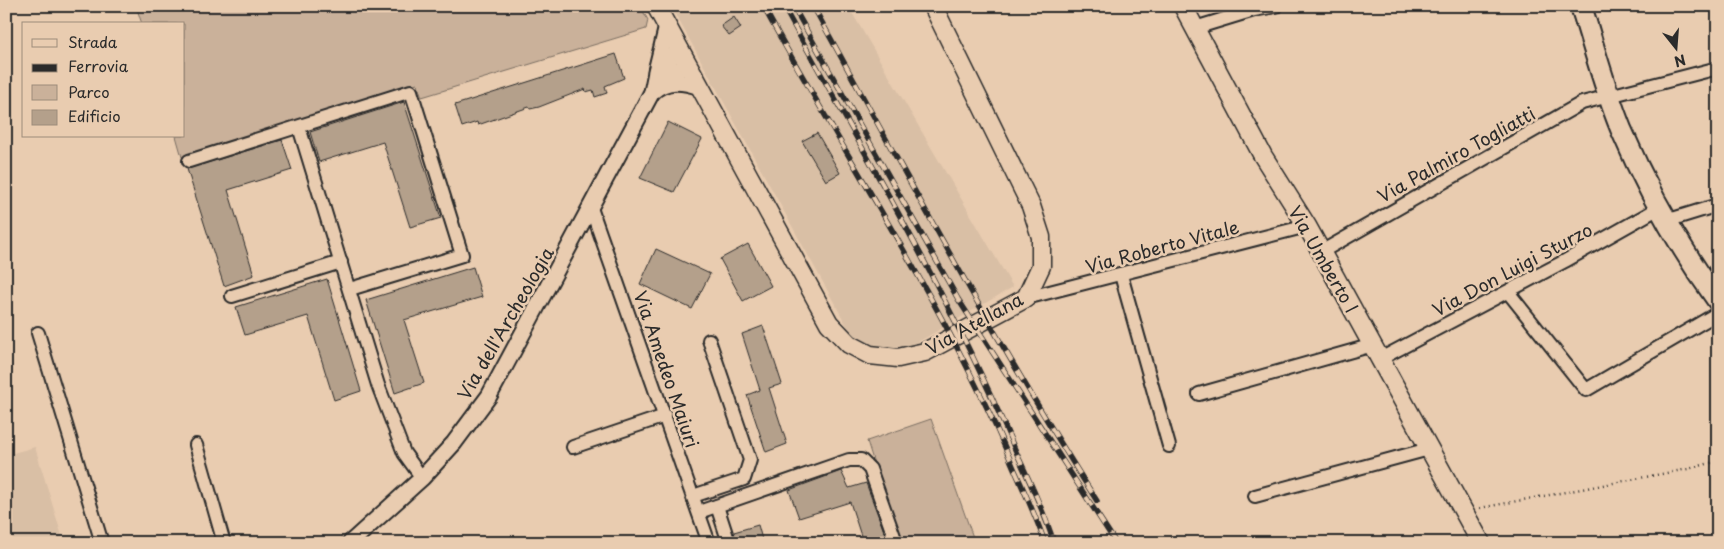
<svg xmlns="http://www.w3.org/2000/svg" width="1724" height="549" font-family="'Playpen Sans',sans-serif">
	<rect width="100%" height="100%" fill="#e9ccb0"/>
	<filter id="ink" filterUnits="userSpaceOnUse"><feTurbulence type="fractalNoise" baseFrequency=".02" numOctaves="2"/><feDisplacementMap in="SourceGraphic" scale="10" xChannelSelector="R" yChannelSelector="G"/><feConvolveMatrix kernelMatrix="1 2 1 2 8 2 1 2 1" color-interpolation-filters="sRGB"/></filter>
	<g filter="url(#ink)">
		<!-- built -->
		<g fill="#d9bfa5">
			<polygon points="671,6 848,6 1013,287 913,345 897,350 872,347 857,338 847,326"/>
			<polygon points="35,447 64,543 6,543 6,455"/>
		</g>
		<!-- green -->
		<g fill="#cab19a" stroke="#7a6e62">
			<polygon points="136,6 640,6 648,20 646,29 422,97 417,83 182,157 176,136 184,136 184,24 142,24"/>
			<polygon points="931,419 975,543 899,543 867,441"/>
		</g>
		<!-- building -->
		<g fill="#b4a08b" stroke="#2b2b2b">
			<polygon points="734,17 741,28 729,36 721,26"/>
			<polygon points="616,54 624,78 605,86 607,93 595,97 593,90 586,92 585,89 539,107 530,109 529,107 478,125 477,122 462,127 455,105"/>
			<polygon points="404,102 441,218 410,227 383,142 319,162 310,132"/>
			<polygon points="668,122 702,139 674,192 640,178"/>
			<polygon points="817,133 840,173 826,181 802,141"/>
			<polygon points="282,140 292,170 228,190 254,275 224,286 187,169"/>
			<polygon points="748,244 771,286 743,301 720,259"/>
			<polygon points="656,249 710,274 692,309 640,284"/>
			<polygon points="473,267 482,297 404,320 424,383 395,393 366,300"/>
			<polygon points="327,279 361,391 334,400 308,316 245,335 236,307"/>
			<polygon points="763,326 782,384 769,388 787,444 766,452 747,395 760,390 742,334"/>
			<polygon points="841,471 849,488 866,483 885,534 863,542 850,502 799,518 789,490"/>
			<polygon points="758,525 763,543 737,543 734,532"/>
		</g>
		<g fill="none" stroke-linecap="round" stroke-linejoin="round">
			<defs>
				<g id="minor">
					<polyline points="1195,28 1254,10 1276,6"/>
					<polyline points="299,127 378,385 404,453 422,478"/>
					<polyline points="189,161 411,91 462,255 350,289"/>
					<polyline points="591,208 709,543"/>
					<polyline points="1666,221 1718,205"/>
					<polyline points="1321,252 1582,103 1718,68"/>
					<polyline points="1121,275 1169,446"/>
					<polyline points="1508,292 1586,390 1718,313"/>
					<polyline points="232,296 341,262"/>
					<polyline points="1026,298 1307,226"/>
					<polyline points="38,333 102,543"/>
					<polyline points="1380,359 1565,261 1659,208"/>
					<polyline points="1199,394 1373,345"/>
					<polyline points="196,445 224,543"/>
					<polyline points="573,447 665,416"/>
					<polyline points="693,496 744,479 750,460 709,340"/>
					<polyline points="1255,496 1429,449"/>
					<polyline points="717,506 729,543"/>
					<polyline points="699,512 849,460 861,460 870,469 895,539 895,543"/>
				</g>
				<g id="tertiary">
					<polyline points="656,71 667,26"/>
					<polyline points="662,83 672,73 688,65"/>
					<path d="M652 92C667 79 682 81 700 87"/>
					<polyline points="350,543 422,478 454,443 489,396 652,92 656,72 680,49"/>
				</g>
				<g id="secondary">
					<polyline points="656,6 829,323 849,344 870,355 898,358 925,352 1026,298 1041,266 1041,237 1031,206 933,6"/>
					<polyline points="1183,6 1263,156 1307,226 1481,543"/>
				</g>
				<path id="primary" d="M1581 6C1594 47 1605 90 1621 129 1647 190 1679 247 1718 301"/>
			</defs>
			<!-- minor casing -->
			<use href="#minor" stroke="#2b2b2b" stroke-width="16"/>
			<!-- tertiary casing -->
			<use href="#tertiary" stroke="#2b2b2b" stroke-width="19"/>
			<!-- secondary casing -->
			<use href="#secondary" stroke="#2b2b2b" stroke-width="21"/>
			<!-- primary casing -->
			<use href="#primary" stroke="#2b2b2b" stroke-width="24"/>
			<!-- path -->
			<polyline stroke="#2b2b2b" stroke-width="2.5" stroke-dasharray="1 4" stroke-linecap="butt" points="1480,508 1688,469 1718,461"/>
			<!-- minor -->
			<use href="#minor" stroke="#e9ccb0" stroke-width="12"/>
			<!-- tertiary -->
			<use href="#tertiary" stroke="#e9ccb0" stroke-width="15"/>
			<!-- secondary -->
			<use href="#secondary" stroke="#e9ccb0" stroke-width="18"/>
			<!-- primary -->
			<use href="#primary" stroke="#e9ccb0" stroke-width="20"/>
			<defs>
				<g id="rail">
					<path d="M763 6C846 159 945 304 1013 466 1024 491 1036 516 1045 543"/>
					<path d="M783 6C862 149 945 288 1010 438 1025 473 1043 507 1054 543"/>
					<polyline points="793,6 958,299 1116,543"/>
					<path d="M813 6C905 173 995 341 1097 501"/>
				</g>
			</defs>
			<!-- rail casing -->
			<use href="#rail" stroke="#2b2b2b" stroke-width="5.5"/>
			<!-- rail -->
			<use href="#rail" stroke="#e9ccb0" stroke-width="4" stroke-dasharray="11" stroke-linecap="butt"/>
		</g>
	</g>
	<g text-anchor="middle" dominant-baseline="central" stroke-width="5" stroke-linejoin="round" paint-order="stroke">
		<!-- street labels -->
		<g font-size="18" fill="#2b2b2b" stroke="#e9ccb0">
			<text transform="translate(1456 154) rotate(-29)">Via Palmiro Togliatti</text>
			<text transform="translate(1162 246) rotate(-15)">Via Roberto Vitale</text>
			<text transform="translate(1324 259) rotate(60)">Via Umberto I</text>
			<text transform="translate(1512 269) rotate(-28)">Via Don Luigi Sturzo</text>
			<text transform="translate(505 323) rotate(-60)">Via dell'Archeologia</text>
			<text transform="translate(974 323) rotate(-29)">Via Atellana</text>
			<text transform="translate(667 369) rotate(71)">Via Amedeo Maiuri</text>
		</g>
	</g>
	<!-- margin -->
	<rect width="1724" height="549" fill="none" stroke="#e9ccb0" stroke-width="25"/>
	<rect x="12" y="12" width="1699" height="524" fill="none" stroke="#2b2b2b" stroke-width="2" filter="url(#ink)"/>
	<!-- legend -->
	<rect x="22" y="22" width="162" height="115" fill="#e9ccb0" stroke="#9d8c7b"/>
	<rect x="32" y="39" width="25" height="8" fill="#e9ccb0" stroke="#9d8c7b"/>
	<text x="68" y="48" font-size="15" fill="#2b2b2b">Strada</text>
	<rect x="32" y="64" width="25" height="8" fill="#2b2b2b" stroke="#9d8c7b"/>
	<text x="68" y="72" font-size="15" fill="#2b2b2b">Ferrovia</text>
	<rect x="32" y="85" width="25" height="15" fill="#cab19a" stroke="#9d8c7b"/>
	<text x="68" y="98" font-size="15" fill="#2b2b2b">Parco</text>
	<rect x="32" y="110" width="25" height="15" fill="#b4a08b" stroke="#9d8c7b"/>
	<text x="68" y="122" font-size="15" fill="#2b2b2b">Edificio</text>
	<!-- north arrow -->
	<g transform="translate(1676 48) rotate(163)" stroke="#e9ccb0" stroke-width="4" paint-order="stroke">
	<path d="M0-4L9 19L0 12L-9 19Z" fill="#2b2b2b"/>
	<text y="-8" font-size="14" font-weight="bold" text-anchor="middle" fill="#2b2b2b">N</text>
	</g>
</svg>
